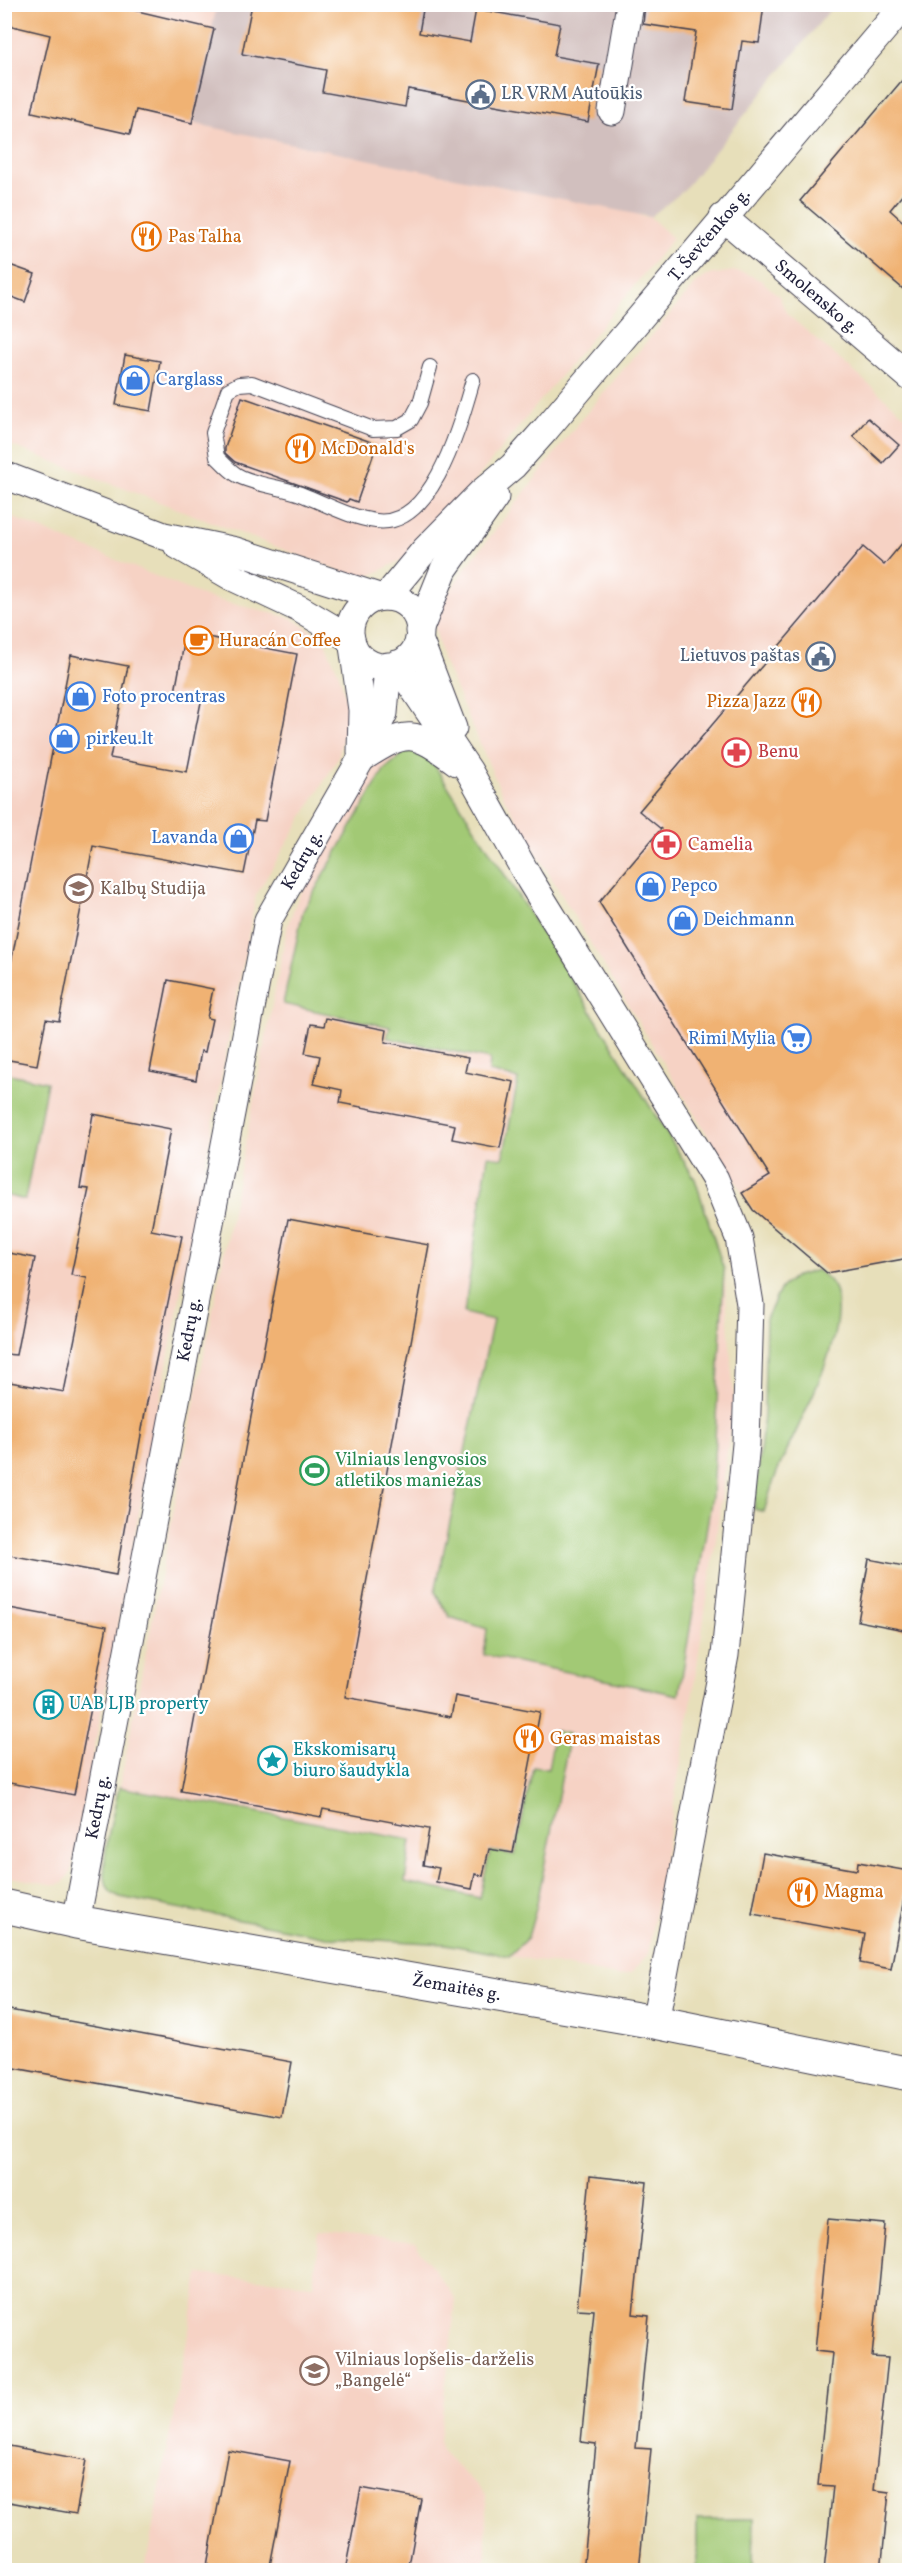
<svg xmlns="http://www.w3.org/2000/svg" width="914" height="2575" font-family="Vollkorn,serif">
	<rect width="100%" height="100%" fill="#fff"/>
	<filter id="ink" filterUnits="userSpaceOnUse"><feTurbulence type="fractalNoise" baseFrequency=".0167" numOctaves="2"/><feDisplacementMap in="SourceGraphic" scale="12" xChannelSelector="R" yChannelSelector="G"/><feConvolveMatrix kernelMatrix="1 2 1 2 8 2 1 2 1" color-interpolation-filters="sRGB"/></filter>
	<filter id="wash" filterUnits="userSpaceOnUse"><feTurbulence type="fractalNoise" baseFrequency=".008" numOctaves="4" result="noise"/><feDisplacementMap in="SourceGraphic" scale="24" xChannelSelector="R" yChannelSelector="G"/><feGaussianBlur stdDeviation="1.35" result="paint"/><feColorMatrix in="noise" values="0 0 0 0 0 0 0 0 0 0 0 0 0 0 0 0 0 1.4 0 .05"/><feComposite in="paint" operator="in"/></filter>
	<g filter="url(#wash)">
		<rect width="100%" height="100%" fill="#e7dfba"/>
		<!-- built -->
		<g fill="#f6d2c4">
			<polygon points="4,5 217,5 214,29 644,217 650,217 673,238 438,526 407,557 370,576 350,575 5,443"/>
			<polygon points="734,271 746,273 762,281 779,296 787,314 909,419 909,1258 827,1273 753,1210 574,916 503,796 442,658 434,623 441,606 461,574 579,422 696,283 708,275"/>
			<polygon points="4,514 209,598 291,618 323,638 339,674 349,712 338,758 256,895 71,1872 63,1883 56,1885 4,1876"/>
			<polygon points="406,747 428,755 563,966 695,1179 724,1270 734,1398 715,1546 692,1698 648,1954 631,1973 618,1976 446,1944 327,1937 120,1897 109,1889 104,1878 106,1857 288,924 298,898 376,764"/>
			<polygon points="320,2233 415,2244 456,2299 439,2441 442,2451 451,2461 486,2494 486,2570 145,2570 199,2274 313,2284"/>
		</g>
		<!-- industrial -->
		<polygon fill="#d1bfbe" points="217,5 834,5 682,192 650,217 191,123"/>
		<!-- green -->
		<g fill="#a2c974" stroke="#627658" stroke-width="1.5">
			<polygon points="416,749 428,755 563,966 695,1179 724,1270 712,1496 679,1695 484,1655 487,1629 450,1617 435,1592 493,1320 464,1313 488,1156 503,1158 518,1079 489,1072 490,1059 387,1038 390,1027 283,1004 303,911 384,770 404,753"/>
			<polygon points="5,1073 47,1082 25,1200 5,1195"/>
			<path d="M817 1270C824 1275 832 1281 835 1290 849 1339 796 1427 777 1472 772 1485 768 1498 764 1512L754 1509 764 1415 766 1319 781 1288 794 1277Z"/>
			<path d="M555 1731 570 1734 536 1909 528 1937 509 1956 446 1944 327 1937 120 1897C116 1895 111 1893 109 1889 96 1871 115 1809 119 1787L411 1840 405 1882 480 1898 490 1851 515 1855 533 1767 548 1769Z"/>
			<polygon points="697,2519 754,2519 753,2570 697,2570"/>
		</g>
		<g id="blocks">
			<!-- building -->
			<g fill="#f0b273">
				<polygon points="4,4 108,4 214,29 192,123 136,110 130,134 32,112 50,35 4,24"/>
				<polygon points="252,4 424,4 419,33 470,42 476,9 560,24 554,56 599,64 588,122 408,89 405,107 322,92 326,70 242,54"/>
				<polygon points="645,4 764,4 759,43 742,41 732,109 685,102 696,32 643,24"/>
				<polygon points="909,72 909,187 890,210 909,227 909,294 800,201"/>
				<polygon points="4,263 35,274 25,302 4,294"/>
				<polygon points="125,355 160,361 151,411 116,405"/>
				<polygon points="242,397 377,444 357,502 349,499 347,502 235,462 225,453 225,448"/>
				<polygon points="868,418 899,445 883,463 853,436"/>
				<polygon points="909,535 909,1258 827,1273 753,1210 742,1193 770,1176 599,902 661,829 639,811 863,547 884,565"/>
				<polygon points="186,633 297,654 265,821 255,820 244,874 93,846 59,1021 46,1019 37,1065 4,1059 4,999 71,655 128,666 110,758 187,772 202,697 175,692"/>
				<polygon points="168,980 213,989 207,1018 212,1019 205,1052 201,1051 196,1080 150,1071"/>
				<polygon points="326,1018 387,1030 385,1042 468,1058 465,1072 514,1082 500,1148 452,1139 455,1125 340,1103 342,1090 314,1084 320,1056 305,1053 311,1024 324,1026"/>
				<polygon points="93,1114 171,1129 151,1230 182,1236 146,1407 116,1575 4,1554 4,1381 64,1392 87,1278 71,1275 89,1189 80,1188"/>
				<polygon points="288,1219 429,1245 345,1697 451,1717 455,1696 540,1712 513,1853 489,1849 483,1876 475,1874 472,1889 436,1882 439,1868 423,1865 429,1829 323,1809 321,1817 181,1791"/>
				<polygon points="4,1252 35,1258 16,1355 4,1354"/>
				<polygon points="869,1559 909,1567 909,1631 858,1621"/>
				<polygon points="4,1607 107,1626 74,1795 4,1782"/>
				<polygon points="763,1853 857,1870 858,1862 909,1871 891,1969 860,1963 865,1934 752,1914"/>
				<polygon points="4,2009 292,2062 282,2117 4,2066"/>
				<polygon points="590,2176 647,2182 633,2314 649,2316 636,2448 651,2449 639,2571 583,2571 596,2444 581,2442 594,2310 577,2309"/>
				<polygon points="828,2219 885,2224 872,2357 888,2358 874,2490 889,2492 881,2571 824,2571 833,2486 818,2485 832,2353 815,2351"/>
				<polygon points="4,2445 86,2460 76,2514 4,2501"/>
				<polygon points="228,2450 290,2461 269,2571 206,2571"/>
				<polygon points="361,2488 421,2499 408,2571 345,2571"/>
			</g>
		</g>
	</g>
	<g filter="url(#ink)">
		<use href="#blocks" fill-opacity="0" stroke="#403e4e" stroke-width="1.5"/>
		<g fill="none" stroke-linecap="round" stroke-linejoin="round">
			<defs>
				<path id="service" d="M430 367 420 403 411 420 397 428 373 429 252 383 239 384 228 390 213 433 217 457C223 463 230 471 237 475 254 485 283 487 303 495 326 504 351 518 376 521 434 529 461 420 473 380"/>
				<g id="minor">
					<polyline points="612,111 630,4"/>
					<path id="s1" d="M723 217 910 377"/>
					<polyline points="4,475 164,536 236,551 379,597"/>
					<polyline points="177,545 232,577 300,609 351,639"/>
					<path id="s2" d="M386 597 424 551 482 492 513 466 546 429 905 4"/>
					<circle cx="385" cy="632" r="35"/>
					<polyline points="419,631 444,569 495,497"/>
					<polyline points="419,639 453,728"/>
					<polyline points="353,646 362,710 361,752"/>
					<polyline points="397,664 469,771 530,880 715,1179 739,1238 750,1304 746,1444 725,1655 655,2022"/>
					<path d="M362 758C408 728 413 730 457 762"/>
					<path id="s3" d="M76 1922 268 920 361 759 384 713 388 666"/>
				</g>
				<g id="primary">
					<path id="s4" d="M4 1906 76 1922 655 2022 910 2074"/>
				</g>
			</defs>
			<!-- service casing -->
			<use href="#service" stroke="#403e4e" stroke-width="16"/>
			<!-- minor casing -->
			<use href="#minor" stroke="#403e4e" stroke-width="29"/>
			<!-- primary casing -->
			<use href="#primary" stroke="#403e4e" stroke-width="35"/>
			<!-- service -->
			<use href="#service" stroke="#fff" stroke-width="14"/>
			<!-- minor -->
			<use href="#minor" stroke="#fff" stroke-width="27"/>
			<!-- primary -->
			<use href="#primary" stroke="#fff" stroke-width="33"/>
		</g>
	</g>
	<!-- icons -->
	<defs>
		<symbol id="civic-ring" viewBox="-11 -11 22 22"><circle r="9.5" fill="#fff" stroke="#5c6f8a" stroke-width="1.5"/><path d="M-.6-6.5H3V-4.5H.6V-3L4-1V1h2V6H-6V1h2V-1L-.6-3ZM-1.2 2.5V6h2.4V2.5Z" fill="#5c6f8a"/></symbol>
		<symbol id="restaurant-ring" viewBox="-11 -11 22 22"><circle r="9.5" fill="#fff" stroke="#e8710a" stroke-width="1.5"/><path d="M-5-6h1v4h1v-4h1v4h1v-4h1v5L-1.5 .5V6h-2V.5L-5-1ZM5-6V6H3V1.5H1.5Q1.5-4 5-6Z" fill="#e8710a"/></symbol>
		<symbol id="shop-ring" viewBox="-11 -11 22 22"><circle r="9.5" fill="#fff" stroke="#3f7fe0" stroke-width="1.5"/><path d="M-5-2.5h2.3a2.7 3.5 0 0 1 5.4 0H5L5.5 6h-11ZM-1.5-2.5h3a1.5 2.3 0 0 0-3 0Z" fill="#3f7fe0"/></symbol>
		<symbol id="cafe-ring" viewBox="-11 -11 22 22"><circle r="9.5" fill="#fff" stroke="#e8710a" stroke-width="1.5"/><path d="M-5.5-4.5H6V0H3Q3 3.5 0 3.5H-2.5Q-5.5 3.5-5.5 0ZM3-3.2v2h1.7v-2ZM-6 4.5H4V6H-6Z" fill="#e8710a"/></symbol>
		<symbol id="pharmacy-ring" viewBox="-11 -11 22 22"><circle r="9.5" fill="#fff" stroke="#e0444e" stroke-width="1.5"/><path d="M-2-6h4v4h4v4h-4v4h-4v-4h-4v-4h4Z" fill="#e0444e"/></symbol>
		<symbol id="school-ring" viewBox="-11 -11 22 22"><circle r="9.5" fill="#fff" stroke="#8d6e63" stroke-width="1.5"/><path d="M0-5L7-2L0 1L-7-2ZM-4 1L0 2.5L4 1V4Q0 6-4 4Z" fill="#8d6e63"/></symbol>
		<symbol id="supermarket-ring" viewBox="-11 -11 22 22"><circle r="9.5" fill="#fff" stroke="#3f7fe0" stroke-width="1.5"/><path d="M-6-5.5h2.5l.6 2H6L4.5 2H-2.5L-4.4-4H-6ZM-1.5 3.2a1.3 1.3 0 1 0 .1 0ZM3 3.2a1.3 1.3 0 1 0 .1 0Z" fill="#3f7fe0"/></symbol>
		<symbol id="stadium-ring" viewBox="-11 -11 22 22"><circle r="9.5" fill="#fff" stroke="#2e9e5b" stroke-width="1.5"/><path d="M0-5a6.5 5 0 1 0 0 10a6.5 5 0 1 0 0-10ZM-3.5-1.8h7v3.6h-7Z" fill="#2e9e5b"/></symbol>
		<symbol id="building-ring" viewBox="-11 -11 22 22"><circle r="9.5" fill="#fff" stroke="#0f9aa8" stroke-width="1.5"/><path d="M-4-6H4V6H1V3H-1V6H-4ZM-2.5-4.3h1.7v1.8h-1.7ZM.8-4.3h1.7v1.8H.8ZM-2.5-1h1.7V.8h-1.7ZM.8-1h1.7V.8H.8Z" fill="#0f9aa8"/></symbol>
		<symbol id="sight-ring" viewBox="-11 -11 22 22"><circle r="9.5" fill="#fff" stroke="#0f9aa8" stroke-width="1.5"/><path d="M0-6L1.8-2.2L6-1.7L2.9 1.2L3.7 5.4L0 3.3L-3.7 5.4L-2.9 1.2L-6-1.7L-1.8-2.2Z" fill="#0f9aa8"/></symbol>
	</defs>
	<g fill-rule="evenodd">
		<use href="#civic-ring" x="464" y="78" width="33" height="33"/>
		<use href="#restaurant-ring" x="130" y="220" width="33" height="33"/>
		<use href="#shop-ring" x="118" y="364" width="33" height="33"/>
		<use href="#restaurant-ring" x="284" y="432" width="33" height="33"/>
		<use href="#cafe-ring" x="182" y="624" width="33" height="33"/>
		<use href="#civic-ring" x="804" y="640" width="33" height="33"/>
		<use href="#shop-ring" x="64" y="680" width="33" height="33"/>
		<use href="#restaurant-ring" x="790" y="686" width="33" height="33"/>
		<use href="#shop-ring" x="48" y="722" width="33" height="33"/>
		<use href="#pharmacy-ring" x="720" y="736" width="33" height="33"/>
		<use href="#shop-ring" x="222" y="822" width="33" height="33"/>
		<use href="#pharmacy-ring" x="650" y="828" width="33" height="33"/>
		<use href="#shop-ring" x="634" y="870" width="33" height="33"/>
		<use href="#school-ring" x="62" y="872" width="33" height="33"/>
		<use href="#shop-ring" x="666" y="904" width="33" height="33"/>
		<use href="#supermarket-ring" x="780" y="1022" width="33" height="33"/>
		<use href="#stadium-ring" x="298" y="1454" width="33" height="33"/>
		<use href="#building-ring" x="32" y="1688" width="33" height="33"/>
		<use href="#restaurant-ring" x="512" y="1722" width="33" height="33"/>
		<use href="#sight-ring" x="256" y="1744" width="33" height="33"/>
		<use href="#restaurant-ring" x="786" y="1876" width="33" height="33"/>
		<use href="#school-ring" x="298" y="2354" width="33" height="33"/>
	</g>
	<g text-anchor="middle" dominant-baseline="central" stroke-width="4.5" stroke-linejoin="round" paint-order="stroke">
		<!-- service labels -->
		<g font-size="18" fill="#4e5e75" stroke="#fff" text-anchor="start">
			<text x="501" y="94">LR VRM Autoūkis</text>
			<text x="800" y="656" text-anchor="end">Lietuvos paštas</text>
		</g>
		<!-- street labels -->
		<g font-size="18" fill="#22223b" stroke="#fff">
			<text stroke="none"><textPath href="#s2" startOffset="486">T. Ševčenkos g.</textPath></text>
			<text stroke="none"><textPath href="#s1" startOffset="123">Smolensko g.</textPath></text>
			<text stroke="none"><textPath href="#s3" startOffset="1089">Kedrų g.</textPath></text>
			<text stroke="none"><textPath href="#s3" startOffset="603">Kedrų g.</textPath></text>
			<text stroke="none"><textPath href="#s3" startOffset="117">Kedrų g.</textPath></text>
			<text stroke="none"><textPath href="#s4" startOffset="460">Žemaitės g.</textPath></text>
		</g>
		<!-- food labels -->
		<g font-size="18" fill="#c56008" stroke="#fff" text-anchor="start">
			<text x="168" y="237">Pas Talha</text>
			<text x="321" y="449">McDonald's</text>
			<text x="219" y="641">Huracán Coffee</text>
			<text x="786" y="702" text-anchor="end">Pizza Jazz</text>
			<text x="550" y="1739">Geras maistas</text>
			<text x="824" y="1892">Magma</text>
		</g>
		<!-- shop labels -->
		<g font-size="18" fill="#366cbe" stroke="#fff" text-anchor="start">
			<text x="156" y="380">Carglass</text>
			<text x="102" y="697">Foto procentras</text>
			<text x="86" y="739">pirkeu.lt</text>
			<text x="218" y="838" text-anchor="end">Lavanda</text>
			<text x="671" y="886">Pepco</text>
			<text x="703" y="920">Deichmann</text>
			<text x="776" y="1039" text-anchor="end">Rimi Mylia</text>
		</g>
		<!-- health labels -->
		<g font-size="18" fill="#be3a42" stroke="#fff" text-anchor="start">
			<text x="758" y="752">Benu</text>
			<text x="688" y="845">Camelia</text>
		</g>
		<!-- education labels -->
		<g font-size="18" fill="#785e54" stroke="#fff" text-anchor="start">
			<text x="100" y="889">Kalbų Studija</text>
			<text x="335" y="2360">Vilniaus lopšelis-darželis<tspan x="335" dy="21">„Bangelė“</tspan></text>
		</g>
		<!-- leisure labels -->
		<g font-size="18" fill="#27864d" stroke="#fff" text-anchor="start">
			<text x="335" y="1460">Vilniaus lengvosios<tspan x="335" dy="21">atletikos maniežas</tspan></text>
		</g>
		<!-- culture labels -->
		<g font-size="18" fill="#0d838f" stroke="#fff" text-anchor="start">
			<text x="69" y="1704">UAB LJB property</text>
			<text x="293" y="1750">Ekskomisarų<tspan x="293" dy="21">biuro šaudykla</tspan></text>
		</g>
	</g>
	<!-- margin -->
	<rect width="914" height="2575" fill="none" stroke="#fff" stroke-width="24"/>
</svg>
